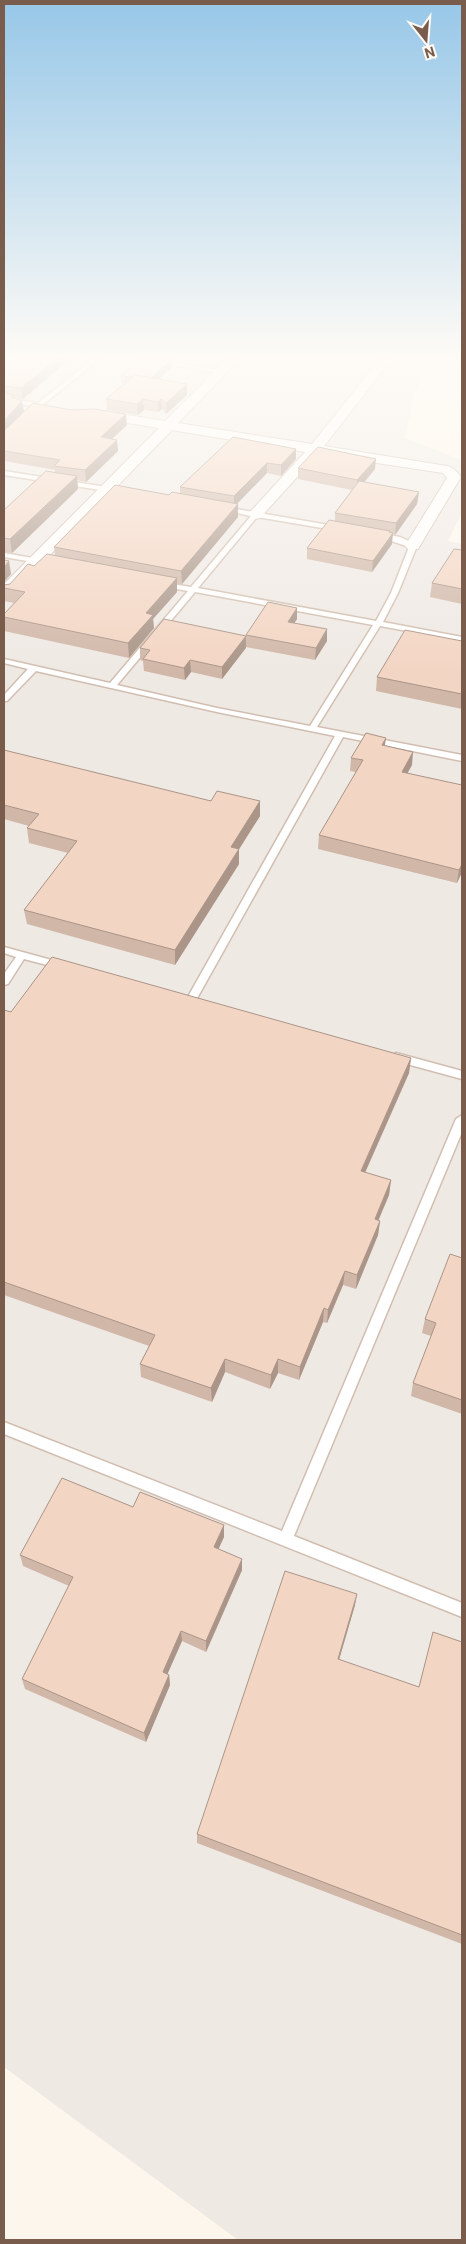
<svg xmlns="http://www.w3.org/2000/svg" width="466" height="2244" font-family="Roboto,sans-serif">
	<rect width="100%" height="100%" fill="#fdf6ec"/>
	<!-- industrial -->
	<polygon fill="#efe9e4" points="4,359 431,359 414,395 405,438 462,460 462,512 448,541 462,544 462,2240 238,2240 4,2067"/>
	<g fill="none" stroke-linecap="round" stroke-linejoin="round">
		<defs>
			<g id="service">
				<polygon points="93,359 100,359 30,415 25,414 34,406 4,402 4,398 38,403"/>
				<polygon points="137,359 152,359 225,371 222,373"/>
				<polygon points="4,471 113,488 116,490 113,492 4,475"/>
				<path d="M225 507 340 527 344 529 340 531 257 517 198 588 376 621 391 593 409 547 374 535 378 533 400 537 416 544 417 546 398 593 383 622 462 637V641L380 626 317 727 462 755V761L343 737 195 1002 190 1006 185 1002 335 736 217 712 36 671 7 701H4V695L28 669 4 663V659L110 683 188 591 160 586V582L191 587 251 516 223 510 222 509ZM195 592 373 625 310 726 217 708 117 685Z"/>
				<polygon points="4,553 44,560 48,562 44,564 4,557"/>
				<polygon points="4,947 66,964 67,966 62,969 24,959 8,984 4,985 4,974 16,957 4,953"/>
				<polygon points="396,1053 462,1071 462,1079 392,1060 391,1057"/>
				<polygon points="462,1115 462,1132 294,1536 462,1603 462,1617 4,1434 4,1422 282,1531 456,1119"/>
			</g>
			<path id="minor" d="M227 359H240L178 423 312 444 380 359H392L324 446 447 466C453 467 457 472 461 477L418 549H408L405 546 447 478 443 473 318 454 260 518 255 519 248 515 250 512 305 452 172 430 10 596 4 598V584L159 428 95 418 88 414 90 411 95 410 165 421Z"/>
		</defs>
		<!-- service casing -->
		<use href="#service" stroke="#d1beb0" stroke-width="3"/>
		<!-- minor casing -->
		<use href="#minor" stroke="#d1beb0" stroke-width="2"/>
		<!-- service -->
		<use href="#service" fill="#fff" fill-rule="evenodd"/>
		<!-- minor -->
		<use href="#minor" fill="#fff" fill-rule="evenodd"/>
	</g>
	<!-- wall -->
	<g fill="#d1b7a8">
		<polygon points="17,359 77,359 70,365 64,364 23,399 14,398 22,401 24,412 127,425 112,439 118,451 86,482 77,480 78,489 12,553 4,552 4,560 11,574 4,582 4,510 55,472 55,470 4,461 4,370"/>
		<polygon points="139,359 180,359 178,361 172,360 172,367 158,379 187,395 166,414 162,409 158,412 144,410 138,415 107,410 106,399 125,384 121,383 121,376"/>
		<polygon points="233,437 296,459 281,476 267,473 237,503 238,517 182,584 177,584 177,592 153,619 154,628 129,658 4,631 4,614 14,603 4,601 4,585 10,584 34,566 55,555 54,547 169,495 180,493 180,487"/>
		<polygon points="298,468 375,469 364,482 419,492 417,504 395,535 392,534 392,544 372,572 307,559 307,548 335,521 335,513 352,490 298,479"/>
		<polygon points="462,550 462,604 430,597 432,583"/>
		<polygon points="297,608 297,619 294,623 327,629 327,641 315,660 246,647 222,679 191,672 185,680 144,671 143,661 140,660 140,648 246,636 246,635"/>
		<polygon points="462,641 462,709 376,691 377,677"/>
		<polygon points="385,745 412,765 407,773 462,872 457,883 318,849 319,835 356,772 350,771 351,758"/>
		<polygon points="4,750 260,816 239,849 239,864 175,965 27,924 24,910 68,853 29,843 27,828 29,826 4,819"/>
		<polygon points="4,1010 11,1012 411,1058 409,1073 365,1173 391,1180 389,1195 378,1221 380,1221 378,1235 356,1289 343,1285 327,1323 323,1322 299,1380 278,1373 270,1389 225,1372 212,1402 141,1377 140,1364 149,1346 4,1295"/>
		<polygon points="462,1258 462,1414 411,1396 413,1383 431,1336 422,1333 425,1319"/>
		<polygon points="133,1507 224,1537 218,1549 242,1570 206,1652 182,1641 167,1674 169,1675 170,1685 146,1742 25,1689 22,1679 69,1586 23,1566 20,1555"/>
		<polygon points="355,1605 339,1660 419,1687 433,1632 462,1642 462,1944 197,1843 197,1834"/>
	</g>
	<!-- shaded-wall -->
	<g fill="#aa9588">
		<polygon points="57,359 64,359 64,364 23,399 21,388"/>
		<polygon points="69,359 77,359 70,365"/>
		<polygon points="172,359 172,367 149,388 149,380"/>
		<polygon points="187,384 187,395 166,414 166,403"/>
		<polygon points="143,399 144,410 138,415 137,404"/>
		<polygon points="161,399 162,409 158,412 158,402"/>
		<polygon points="22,401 24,412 4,434 4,421"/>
		<polygon points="126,414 127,425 102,448 101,437"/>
		<polygon points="117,440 118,451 86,482 85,470"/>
		<polygon points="296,449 296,459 281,476 281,465"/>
		<polygon points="376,459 375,469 357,491 357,480"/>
		<polygon points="267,463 267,473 234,507 234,496"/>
		<polygon points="77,476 78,489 12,553 10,539"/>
		<polygon points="419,492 417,504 395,535 396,523"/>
		<polygon points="238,504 238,517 182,584 181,571"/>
		<polygon points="390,531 390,537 393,533 392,544 372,572 373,561"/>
		<polygon points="9,561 11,574 4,582 4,567"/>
		<polygon points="177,578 177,592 153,619 154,628 129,658 128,643 146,613"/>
		<polygon points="297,608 297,619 287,634 288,622"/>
		<polygon points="327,629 327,641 315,660 316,648"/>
		<polygon points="246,636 246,648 222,679 222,667"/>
		<polygon points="190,660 191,672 185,680 184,668"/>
		<polygon points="386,738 384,751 382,745"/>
		<polygon points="413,752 412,765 401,785 402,772"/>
		<polygon points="260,801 260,816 231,862 231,847"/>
		<polygon points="239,849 239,864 175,965 175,950"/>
		<polygon points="462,864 462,872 457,883 459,870"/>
		<polygon points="411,1058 409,1073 359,1186 361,1171"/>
		<polygon points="391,1180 389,1195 373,1233 375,1219"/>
		<polygon points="380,1221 378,1235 356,1289 357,1275"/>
		<polygon points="345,1271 343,1285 327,1323 328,1310"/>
		<polygon points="324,1308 323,1322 299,1380 300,1367"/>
		<polygon points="225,1359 225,1372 212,1402 211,1388"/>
		<polygon points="278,1359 278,1373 270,1389 271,1375"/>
		<polygon points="224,1525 224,1537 214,1559 214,1547"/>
		<polygon points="242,1559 242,1570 206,1652 206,1641"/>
		<polygon points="357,1594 355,1605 336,1670 338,1659"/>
		<polygon points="181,1631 182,1641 164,1682 163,1672"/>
		<polygon points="169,1675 170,1685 146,1742 144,1733"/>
	</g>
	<!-- building -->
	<g fill="#f3d5c3" stroke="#aa9588">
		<polygon points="17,359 57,359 21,388 4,386 4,370"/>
		<polygon points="139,359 172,359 151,378 135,375 132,377 121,376"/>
		<polygon points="135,375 187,384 166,403 161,399 158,402 143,399 137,404 106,399"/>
		<polygon points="4,393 14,395 11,397 22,401 4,421"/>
		<polygon points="33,403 72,410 94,409 126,414 101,437 117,440 85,470 54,466 60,460 4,451 4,431"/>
		<polygon points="233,437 296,449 281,465 267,463 234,496 180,487"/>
		<polygon points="318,447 376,459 357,480 298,468"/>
		<polygon points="46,471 77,476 10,539 4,538 4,510"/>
		<polygon points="359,481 419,492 396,523 335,513"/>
		<polygon points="115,485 169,495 172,492 238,504 181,571 54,547"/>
		<polygon points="329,520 390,531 389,532 393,533 373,561 307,548"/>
		<polygon points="454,549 462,550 462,589 432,583"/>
		<polygon points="47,554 177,578 146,613 153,615 128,643 4,617 4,614 25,592 4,588 4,585 10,584 28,564 34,566"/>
		<polygon points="4,560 9,561 4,567"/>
		<polygon points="268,602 297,608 288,622 327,629 316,648 246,635"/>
		<polygon points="164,619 246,636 222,667 190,660 184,668 143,659 150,650 140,648"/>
		<polygon points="405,630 462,641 462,694 377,677"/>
		<polygon points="366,733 386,738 382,745 413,752 402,772 462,785 462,864 459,870 319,835 363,760 351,758"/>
		<polygon points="4,750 211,801 217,791 260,801 231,847 239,849 175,950 24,910 77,841 27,828 39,814 4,805"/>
		<polygon points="52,957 411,1058 361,1171 391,1180 375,1219 380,1221 357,1275 345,1271 328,1310 324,1308 300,1367 278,1359 271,1375 225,1359 211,1388 140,1364 155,1335 4,1282 4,1010 11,1012"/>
		<polygon points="450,1254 462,1258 462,1400 413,1383 436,1323 425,1319"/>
		<polygon points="62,1478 133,1507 140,1492 224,1525 214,1547 242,1559 206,1641 181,1631 163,1672 169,1675 144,1733 22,1679 73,1577 20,1555"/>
		<polygon points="285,1571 357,1594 338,1659 419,1687 433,1632 462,1642 462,1935 197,1834"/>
	</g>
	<!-- sky -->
	<linearGradient id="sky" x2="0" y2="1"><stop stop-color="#97c7e8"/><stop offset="0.53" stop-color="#fefbf6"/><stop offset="1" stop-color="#fefbf6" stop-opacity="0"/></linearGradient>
	<rect width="466" height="673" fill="url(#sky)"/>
	<!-- border -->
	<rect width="466" height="2244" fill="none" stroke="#7a5c4d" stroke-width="10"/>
	<!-- north arrow -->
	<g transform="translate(426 40) rotate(163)" stroke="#fffaf3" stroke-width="4" paint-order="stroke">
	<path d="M0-4L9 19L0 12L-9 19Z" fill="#7a5c4d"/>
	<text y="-8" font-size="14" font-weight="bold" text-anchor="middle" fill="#7a5c4d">N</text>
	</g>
</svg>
